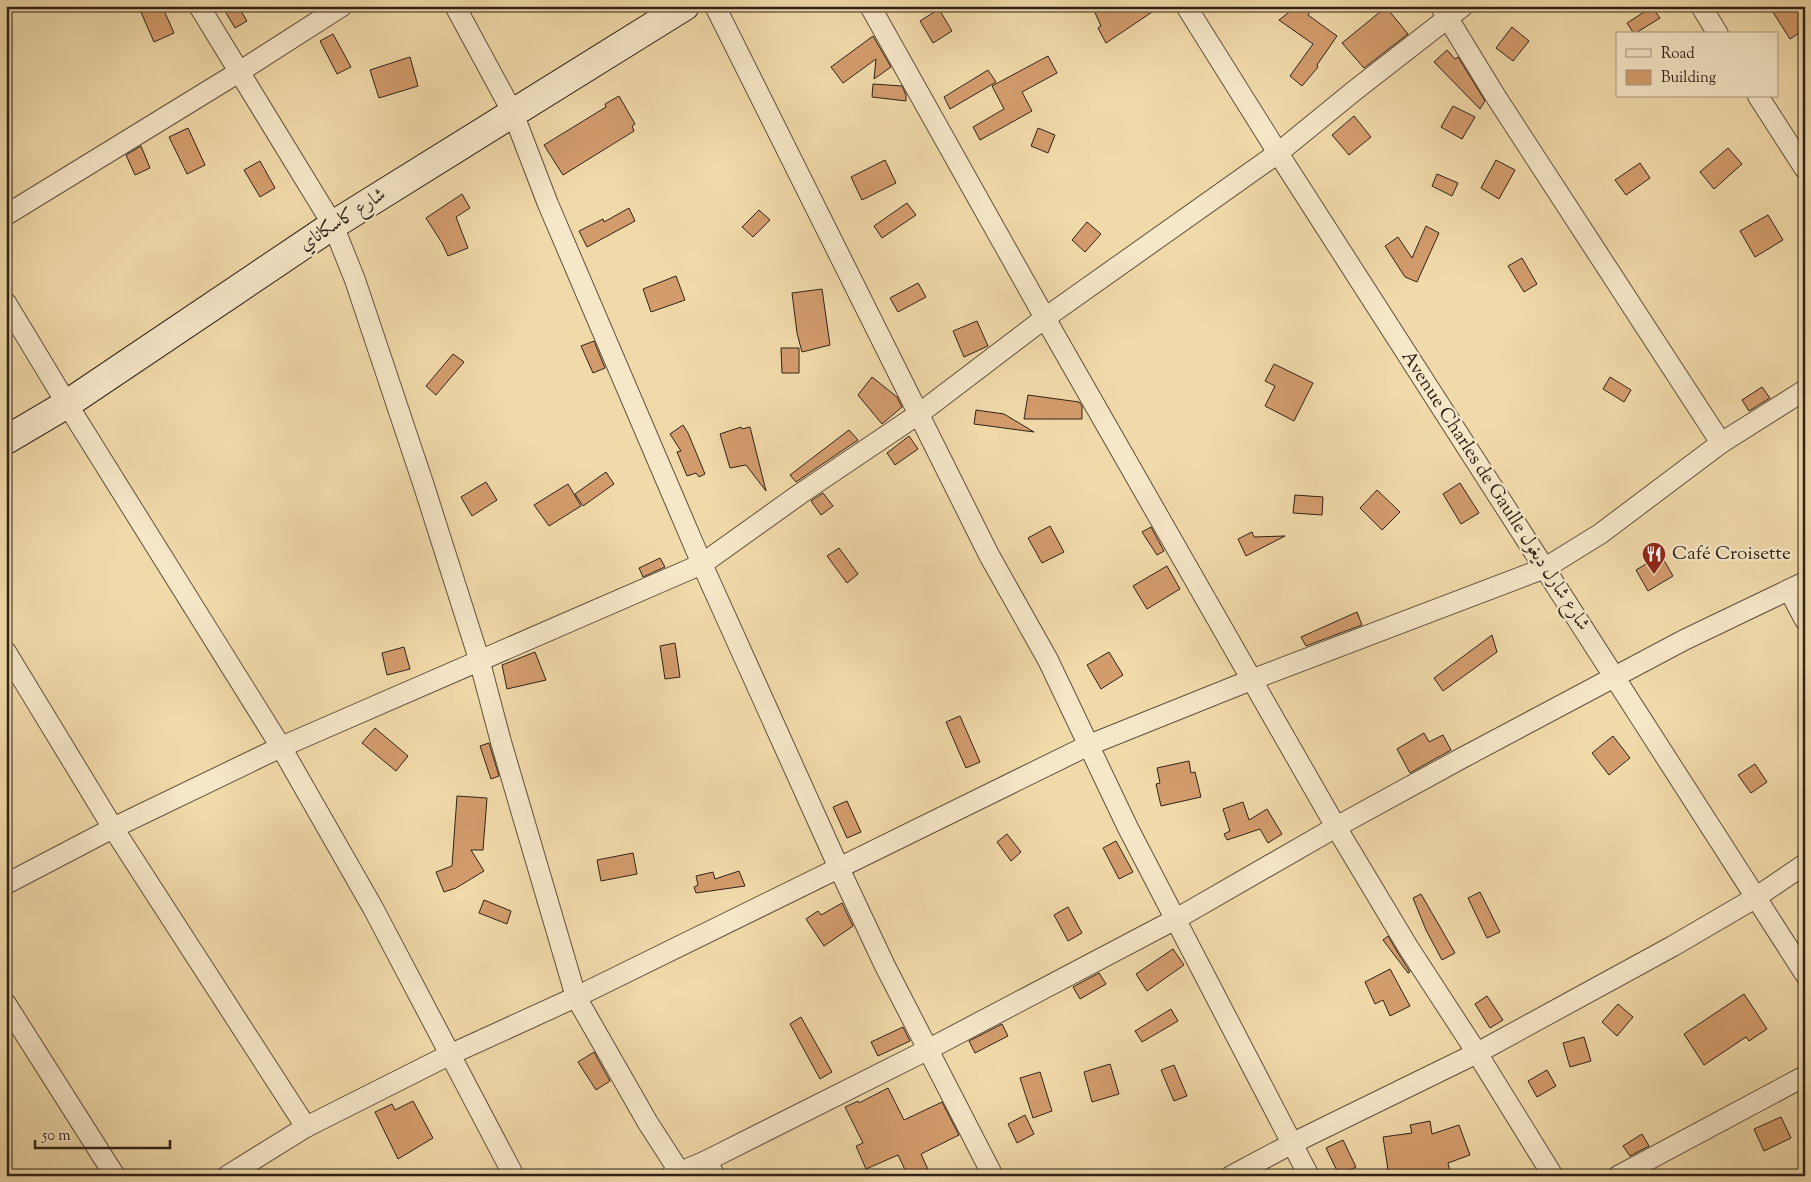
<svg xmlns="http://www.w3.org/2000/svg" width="1811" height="1182" font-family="'Sorts Mill Goudy',Amiri,serif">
	<rect width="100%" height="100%" fill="#f1daaa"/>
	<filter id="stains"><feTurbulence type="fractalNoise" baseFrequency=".004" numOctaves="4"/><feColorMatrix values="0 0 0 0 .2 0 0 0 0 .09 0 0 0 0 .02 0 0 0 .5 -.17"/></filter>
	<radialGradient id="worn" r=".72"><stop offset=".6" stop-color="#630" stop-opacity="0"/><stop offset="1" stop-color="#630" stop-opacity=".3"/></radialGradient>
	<!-- building -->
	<g fill="#d39c6d" stroke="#2e2219">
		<polygon points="149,6 162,6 174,33 154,42 140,10"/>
		<polygon points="222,6 238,6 247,21 235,28"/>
		<polygon points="1092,6 1161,6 1106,43 1098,28 1101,26"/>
		<polygon points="1297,6 1313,6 1308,15 1337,36 1317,65 1318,67 1302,86 1290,76 1313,44 1279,20"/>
		<polygon points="1769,6 1805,6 1805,29 1790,39"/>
		<polygon points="1386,7 1408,34 1364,68 1342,43"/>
		<polygon points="1652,7 1660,18 1634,34 1627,23"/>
		<polygon points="939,9 952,31 933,43 920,21"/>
		<polygon points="1512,27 1529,41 1513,61 1496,48"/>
		<polygon points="333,34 351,67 337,74 320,41"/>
		<polygon points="873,36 891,67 874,79 876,59 843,83 831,67"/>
		<polygon points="1447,50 1455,59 1458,57 1485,101 1480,109 1434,62"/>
		<polygon points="1048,56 1057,73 1022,92 1032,111 980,140 973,127 1004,109 992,86"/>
		<polygon points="410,57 418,86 379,98 370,70"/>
		<polygon points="988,70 996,82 950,109 944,97"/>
		<polygon points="873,84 902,86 906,95 906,101 872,97"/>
		<polygon points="619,96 635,124 632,126 634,131 563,175 544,145 606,107 605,104"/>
		<polygon points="1453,106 1475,117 1462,139 1441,127"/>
		<polygon points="1354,116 1371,137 1349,155 1332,135"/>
		<polygon points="188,128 205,165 187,174 169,137"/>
		<polygon points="1038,128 1055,135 1048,153 1031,146"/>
		<polygon points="141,146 150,168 135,175 126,155"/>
		<polygon points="1728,148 1742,164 1714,189 1700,172"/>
		<polygon points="885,160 896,183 862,200 851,177"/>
		<polygon points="1496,160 1515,170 1499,199 1481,188"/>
		<polygon points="260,161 275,188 260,197 244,170"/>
		<polygon points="1640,163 1650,178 1626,195 1615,180"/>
		<polygon points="1437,174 1458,183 1452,196 1432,186"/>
		<polygon points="462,194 470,208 456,217 468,248 448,256 442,243 426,218"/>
		<polygon points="907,203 916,215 882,238 874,226"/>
		<polygon points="629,208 635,221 587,247 579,231 603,219 604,222"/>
		<polygon points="759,210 770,220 753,237 742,227"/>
		<polygon points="1768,215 1783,240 1755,257 1740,231"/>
		<polygon points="1087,222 1101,234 1085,252 1072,240"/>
		<polygon points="1426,226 1439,233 1417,282 1405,277 1385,246 1398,237 1412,258"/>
		<polygon points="1522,258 1537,284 1524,292 1508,266"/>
		<polygon points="676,276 685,300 651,312 643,289"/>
		<polygon points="918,283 926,297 898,312 890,298"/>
		<polygon points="822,289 830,345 802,352 797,333 792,293"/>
		<polygon points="977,321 988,346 964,357 953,331"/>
		<polygon points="594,341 605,368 593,373 581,346"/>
		<polygon points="781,348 799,348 799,373 782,373"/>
		<polygon points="453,354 464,362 436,395 426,386"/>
		<polygon points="1274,364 1313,383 1294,421 1265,406 1275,386 1265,381"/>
		<polygon points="872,377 897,397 902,407 882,424 858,395"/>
		<polygon points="1610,377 1631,390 1624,402 1603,389"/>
		<polygon points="1762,387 1770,398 1749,411 1742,400"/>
		<polygon points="1028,395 1079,402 1082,406 1082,419 1024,419"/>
		<polygon points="976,410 1004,414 1034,432 974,424"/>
		<polygon points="683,425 688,433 705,474 699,477 696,473 687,476 677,452 681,451 670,434"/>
		<polygon points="741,427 742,429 750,427 766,491 746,465 730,468 720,434"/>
		<polygon points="849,430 858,440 796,482 790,475"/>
		<polygon points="909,436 918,449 895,465 887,453"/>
		<polygon points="606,472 614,484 583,506 575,494"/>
		<polygon points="486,482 497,500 472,516 461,497"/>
		<polygon points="1460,483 1479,513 1461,524 1443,494"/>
		<polygon points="568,484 581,506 549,526 534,505"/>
		<polygon points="1377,490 1400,512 1382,530 1360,508"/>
		<polygon points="823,493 833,506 821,515 811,501"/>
		<polygon points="1295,495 1323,497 1322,515 1293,513"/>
		<polygon points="1050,526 1064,552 1042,563 1028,538"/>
		<polygon points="1151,527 1164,551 1157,555 1142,532"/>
		<polygon points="1252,532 1254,537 1285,536 1246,556 1238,539"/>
		<polygon points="839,548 858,574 847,583 827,556"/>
		<polygon points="1661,555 1673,576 1648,591 1636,570"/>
		<polygon points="660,558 665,567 643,577 639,568"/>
		<polygon points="1167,566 1180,589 1147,609 1133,586"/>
		<polygon points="1357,612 1362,625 1306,646 1301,637"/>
		<polygon points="1492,635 1497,652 1443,691 1434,678"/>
		<polygon points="675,643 680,677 665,679 660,646"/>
		<polygon points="404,647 410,669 387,675 382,653"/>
		<polygon points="535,652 546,680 507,689 502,665"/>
		<polygon points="1109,652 1123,675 1101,689 1087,665"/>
		<polygon points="960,716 980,762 966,768 946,722"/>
		<polygon points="375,728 408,756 396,771 362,743"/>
		<polygon points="1424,733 1429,742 1443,735 1451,750 1410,773 1397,749"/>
		<polygon points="1613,736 1630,758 1609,775 1592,753"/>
		<polygon points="489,743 499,776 491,779 480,746"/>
		<polygon points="1189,761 1191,773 1195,772 1201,797 1161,806 1156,784 1160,783 1157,768"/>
		<polygon points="1755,764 1767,782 1751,793 1738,775"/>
		<polygon points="457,796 487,798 483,850 471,850 484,871 456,888 444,892 436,872 452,866"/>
		<polygon points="847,801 861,832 847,838 833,807"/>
		<polygon points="1243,802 1249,820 1267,809 1282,834 1268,843 1260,829 1227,840 1224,834 1230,831 1223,809"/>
		<polygon points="1007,834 1021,852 1011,861 997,842"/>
		<polygon points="1116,841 1133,872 1119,879 1103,848"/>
		<polygon points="633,853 637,874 601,881 597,860"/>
		<polygon points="739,871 745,886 696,893 694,887 698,885 696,876 713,872 715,879"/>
		<polygon points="1480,892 1500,932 1487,938 1468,898"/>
		<polygon points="1421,894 1455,953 1442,960 1426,930 1413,898"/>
		<polygon points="484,900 511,911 507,924 479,913"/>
		<polygon points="842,903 853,926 824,946 806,919 818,911 821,915"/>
		<polygon points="1068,907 1082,933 1068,941 1054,915"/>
		<polygon points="1388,936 1398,953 1410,972 1408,973 1383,940"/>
		<polygon points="1173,949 1184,965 1147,991 1136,974"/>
		<polygon points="1390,969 1410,1006 1390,1016 1383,1000 1375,1004 1365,982"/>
		<polygon points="1099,973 1106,984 1080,999 1073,987"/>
		<polygon points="1744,994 1767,1029 1749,1041 1746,1037 1704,1065 1684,1034"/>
		<polygon points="1487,996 1503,1020 1490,1028 1475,1004"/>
		<polygon points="1618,1004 1633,1017 1617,1036 1602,1022"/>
		<polygon points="1171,1009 1178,1021 1142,1042 1135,1031"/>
		<polygon points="801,1017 832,1072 820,1079 790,1024"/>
		<polygon points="1002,1024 1008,1036 975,1053 969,1041"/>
		<polygon points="903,1027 910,1041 878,1056 871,1042"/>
		<polygon points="1584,1037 1591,1061 1570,1067 1563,1043"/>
		<polygon points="594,1052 610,1081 596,1090 578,1062"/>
		<polygon points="1110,1064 1119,1094 1092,1102 1084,1072"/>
		<polygon points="1174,1065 1187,1096 1174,1101 1161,1070"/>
		<polygon points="1547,1070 1556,1086 1537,1097 1528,1081"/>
		<polygon points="1040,1072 1052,1111 1033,1118 1020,1078"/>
		<polygon points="888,1088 904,1120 942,1102 959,1135 921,1154 931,1176 908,1176 898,1155 866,1169 856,1146 863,1143 845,1107 858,1101 859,1103"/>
		<polygon points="413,1101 433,1138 398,1159 375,1112 392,1104 395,1110"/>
		<polygon points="1025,1115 1034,1134 1017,1143 1008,1124"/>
		<polygon points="1781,1117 1791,1138 1764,1151 1754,1129"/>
		<polygon points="1430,1121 1432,1134 1459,1125 1470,1155 1448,1163 1451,1176 1389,1176 1383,1137 1412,1133 1410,1125"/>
		<polygon points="1642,1134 1649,1146 1630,1156 1623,1146"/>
		<polygon points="1343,1140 1356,1167 1339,1175 1326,1148"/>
	</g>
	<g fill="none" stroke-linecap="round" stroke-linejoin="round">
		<defs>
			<g id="street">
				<polyline points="199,6 333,225 355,280 423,483 479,659 501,742 576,997 648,1123 679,1171"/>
				<polyline points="455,6 513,113 548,204 702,564 839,868 885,966 993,1176"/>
				<polyline points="715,6 989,555 1048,660 1128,828 1309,1176"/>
				<polyline points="870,6 1045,318 1336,827 1408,947 1477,1053 1553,1176"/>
				<polyline points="1186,6 1278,153 1805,974"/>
				<polyline points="1701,6 1718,34"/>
				<polyline points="1441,7 1496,97 1721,443"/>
				<polyline points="1758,96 1805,169"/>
				<polyline points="6,215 239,72 342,6"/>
				<polyline points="6,303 67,404 281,747 373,908 514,1176"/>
				<polyline points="1789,590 1805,620"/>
				<polyline points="6,652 113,828 306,1127"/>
				<polyline points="6,884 113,828 281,747 702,564 800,494 920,413 1045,318 1278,153 1354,91 1463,6"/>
				<polyline points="6,1004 115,1176"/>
				<polyline points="706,1161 715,1176"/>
				<polyline points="227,1176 306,1127 449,1055 576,997 1089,745 1251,680 1545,568 1600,534 1721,443 1805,390"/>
				<polyline points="671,1176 706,1161 927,1050 1176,919 1336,827 1462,758 1684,640 1805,582"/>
				<polyline points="1231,1176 1293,1143 1477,1053 1673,946 1755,898 1805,864"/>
				<polyline points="1618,1176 1805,1076"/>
			</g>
			<polyline id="secondary" points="6,440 67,404 333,225 685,6"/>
		</defs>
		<!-- street casing -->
		<use href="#street" stroke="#5f503d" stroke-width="22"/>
		<!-- secondary casing -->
		<use href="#secondary" stroke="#2e2219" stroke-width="30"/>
		<!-- street -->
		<use href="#street" stroke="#f6e7c8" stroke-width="20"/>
		<!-- secondary -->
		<use href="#secondary" stroke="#f6e7c8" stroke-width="28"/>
	</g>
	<!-- icons -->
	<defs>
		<symbol id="restaurant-pin" viewBox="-11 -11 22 30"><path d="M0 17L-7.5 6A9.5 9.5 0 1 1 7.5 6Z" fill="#8f2418" stroke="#f6e7c8"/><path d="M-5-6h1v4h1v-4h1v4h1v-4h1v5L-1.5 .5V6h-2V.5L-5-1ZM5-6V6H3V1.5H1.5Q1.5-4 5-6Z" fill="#fff"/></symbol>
	</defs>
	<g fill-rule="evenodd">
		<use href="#restaurant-pin" x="1640" y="540" width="28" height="38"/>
	</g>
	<g text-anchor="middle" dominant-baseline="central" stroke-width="4.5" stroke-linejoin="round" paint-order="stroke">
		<!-- street labels -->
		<g font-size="19" fill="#2e2219" stroke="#f6e7c8">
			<text transform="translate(343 220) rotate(-33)">شارع كاسكاناي</text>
			<text transform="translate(1495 491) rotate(57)">Avenue Charles de Gaulle شارع شارل ديغول</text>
		</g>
		<!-- poi labels -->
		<g font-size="19" fill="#2e2219" stroke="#f6e7c8" text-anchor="start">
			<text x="1672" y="554">Café Croisette</text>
		</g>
	</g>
	<!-- margin -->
	<rect width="1811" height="1182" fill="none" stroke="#f1daaa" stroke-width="25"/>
	<rect x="8" y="8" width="1796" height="1167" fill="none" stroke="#2e2219" stroke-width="2.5"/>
	<rect x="12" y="12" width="1786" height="1157" fill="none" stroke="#2e2219"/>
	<!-- legend -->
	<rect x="1616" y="32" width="162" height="65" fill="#f6e7c8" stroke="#a69882"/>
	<rect x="1626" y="49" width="25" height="8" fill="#f6e7c8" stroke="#a69882"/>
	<text x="1661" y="58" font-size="15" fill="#2e2219">Road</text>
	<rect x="1626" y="70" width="25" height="15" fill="#d39c6d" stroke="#a69882"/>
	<text x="1661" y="82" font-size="15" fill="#2e2219">Building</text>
	<!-- scale -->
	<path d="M35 1140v8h135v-8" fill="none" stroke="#2e2219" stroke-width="2.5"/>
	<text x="42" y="1140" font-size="15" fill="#2e2219" stroke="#f6e7c8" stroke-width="4" paint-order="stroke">50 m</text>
	<rect width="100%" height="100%" filter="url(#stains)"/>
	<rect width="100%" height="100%" fill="url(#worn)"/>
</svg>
